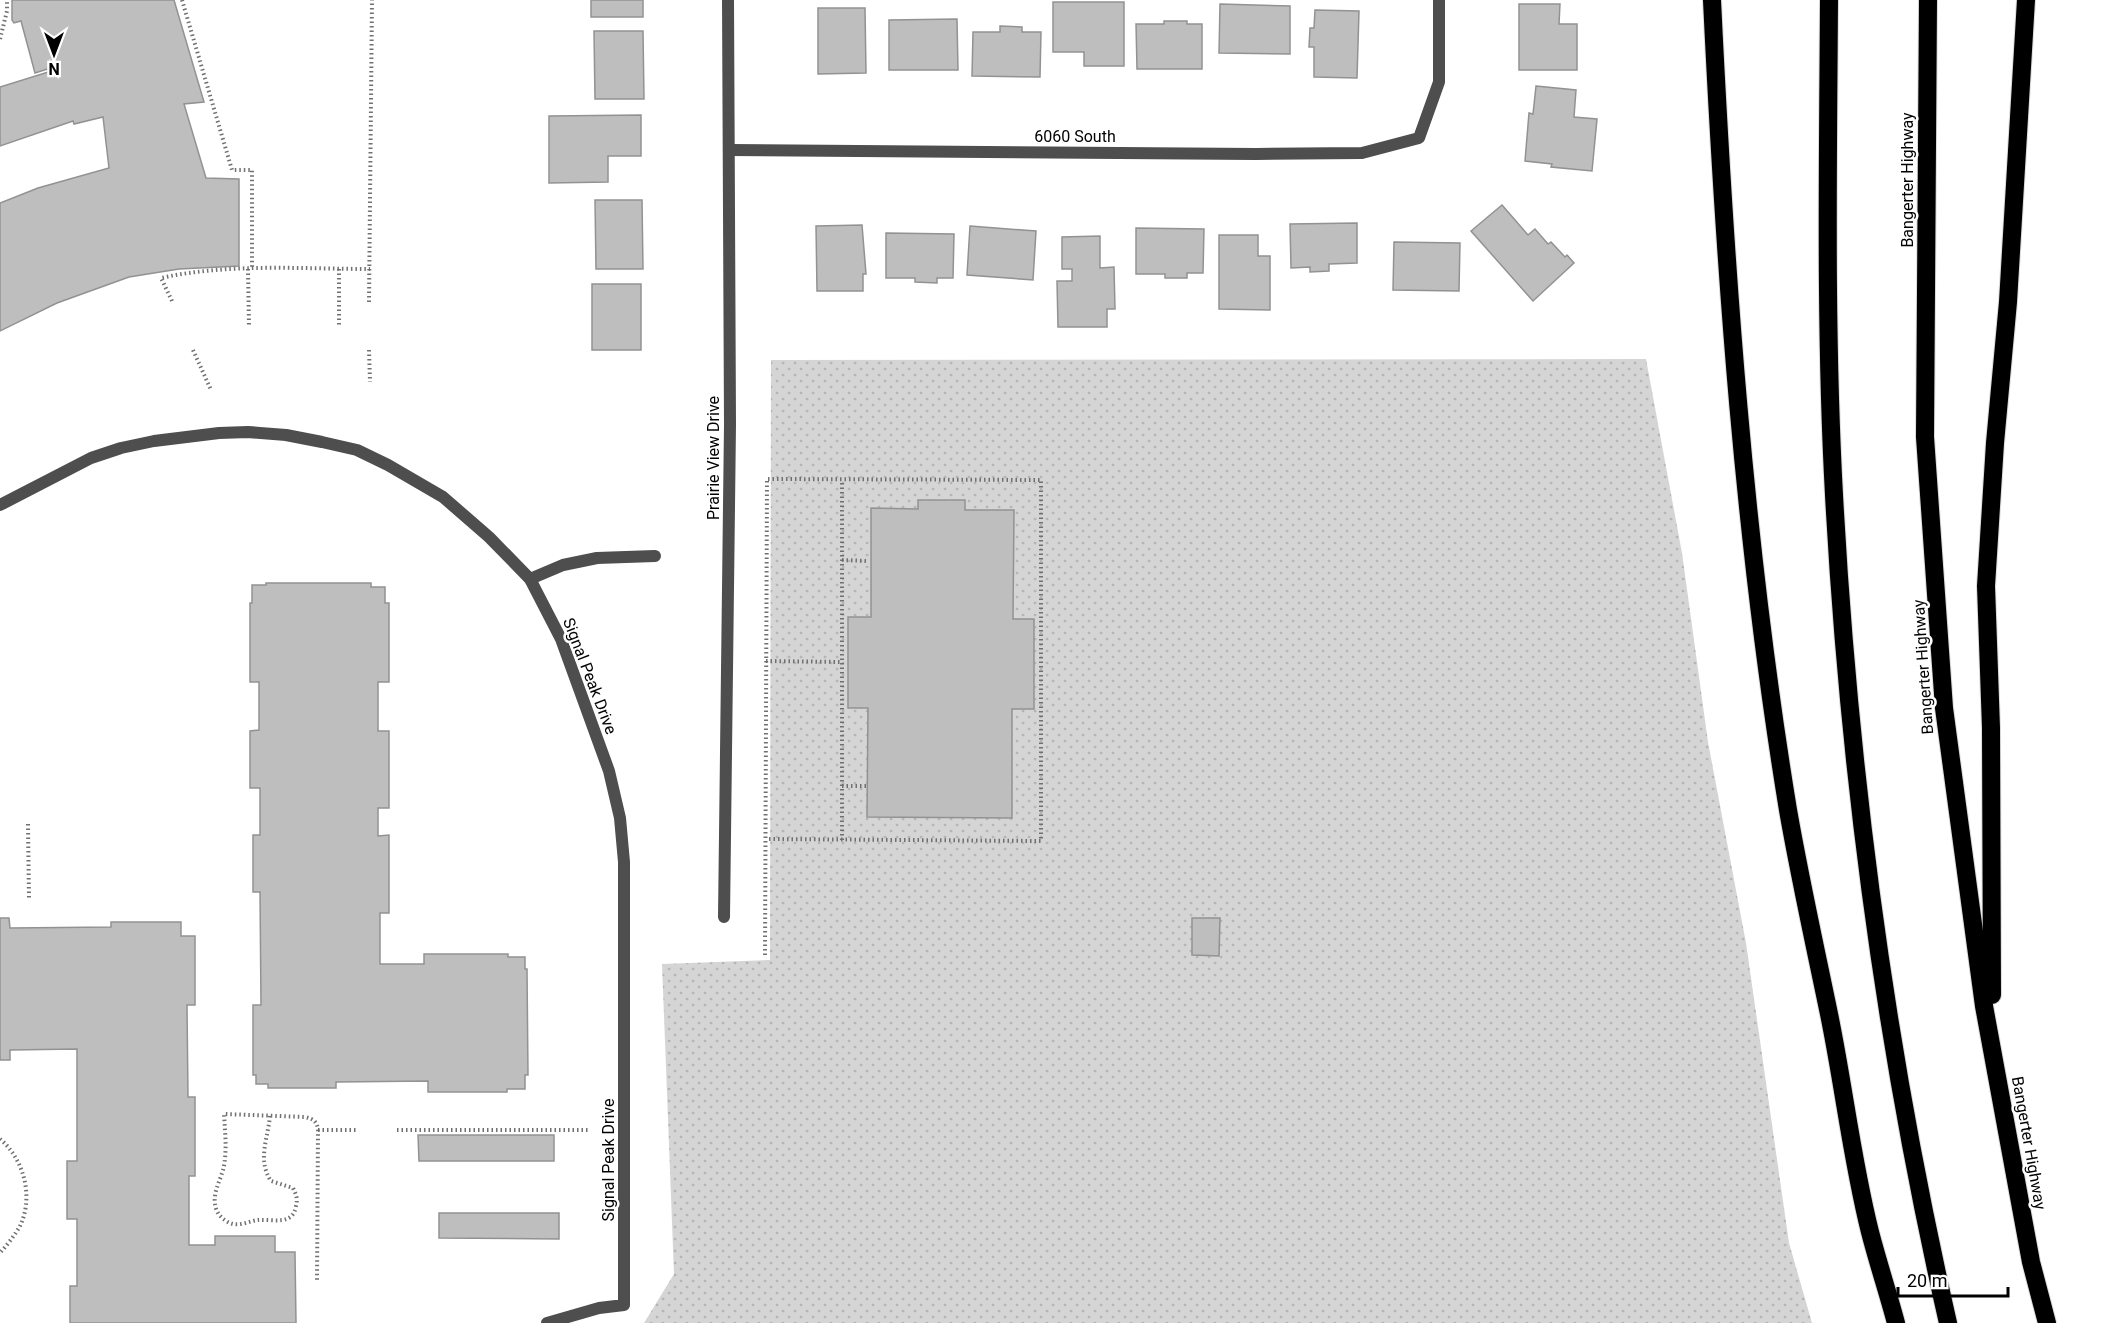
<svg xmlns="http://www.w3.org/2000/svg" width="2114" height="1323" font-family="Roboto,sans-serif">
	<defs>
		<pattern id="grass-dots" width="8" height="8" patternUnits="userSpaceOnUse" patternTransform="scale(1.5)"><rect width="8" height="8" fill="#d5d5d5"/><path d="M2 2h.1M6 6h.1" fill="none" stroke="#b5b5b5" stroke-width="1.8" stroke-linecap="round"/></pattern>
	</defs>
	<rect width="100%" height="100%" fill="#fff"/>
	<!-- grass -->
	<polygon fill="url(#grass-dots)" points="1646,359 1682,553 1708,742 1746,943 1789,1243 1812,1323 644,1323 674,1274 662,964 770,960 771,360"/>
	<!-- building -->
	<g fill="#bebebe" stroke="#929292" stroke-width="1.5">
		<polygon points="12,0 174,0 204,102 184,104 206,178 239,179 239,266 179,269 129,277 57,303 0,331 0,203 38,188 109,168 103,117 74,124 73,121 0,146 0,87 58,69 57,66 35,73 21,21 14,23 12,20"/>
		<rect x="591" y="0" width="52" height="17"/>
		<polygon points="1053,2 1124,2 1124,66 1084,66 1084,52 1053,52"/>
		<polygon points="1220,4 1290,6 1290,54 1219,53"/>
		<polygon points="1519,4 1560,4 1559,24 1577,24 1577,70 1519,70"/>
		<polygon points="818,8 865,8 866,73 818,74"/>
		<polygon points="1315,10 1359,11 1357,78 1314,77 1314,47 1309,47 1310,28 1314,28"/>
		<polygon points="957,19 958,70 889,70 889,20"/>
		<polygon points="1164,21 1187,21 1187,24 1202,24 1202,69 1137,69 1136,24 1164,24"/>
		<polygon points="1000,26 1022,27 1022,32 1041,32 1040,77 972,76 973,32 1000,32"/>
		<polygon points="594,31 643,31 644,99 595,99"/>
		<polygon points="1536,86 1576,90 1574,117 1597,119 1592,171 1551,167 1552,164 1525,161 1529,113 1533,114"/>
		<polygon points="641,115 641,156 608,156 608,182 549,183 549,116"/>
		<polygon points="595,200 642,200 643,269 596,269"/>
		<polygon points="1502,205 1528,235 1535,229 1548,244 1551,242 1565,257 1567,255 1574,263 1533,301 1471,231"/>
		<polygon points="1357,223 1357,263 1329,264 1329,271 1310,272 1310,267 1291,268 1290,224"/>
		<polygon points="862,225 866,274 863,274 863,291 817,291 816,226"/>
		<polygon points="970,226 1036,231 1033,280 967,275"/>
		<polygon points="1136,228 1204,229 1203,273 1187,273 1187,278 1165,278 1165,274 1136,274"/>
		<polygon points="886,233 954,234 953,278 937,278 937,283 915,282 915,278 886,278"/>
		<polygon points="1219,235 1258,235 1258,256 1270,256 1270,310 1219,309"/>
		<polygon points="1100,236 1100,268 1114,267 1115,309 1107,309 1107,327 1058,327 1057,281 1072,281 1072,269 1062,269 1062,237"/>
		<polygon points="1394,242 1460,243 1459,291 1393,290"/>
		<rect x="592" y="284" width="49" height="66"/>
		<polygon points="918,500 965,500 965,510 1014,510 1013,619 1034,619 1034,709 1012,709 1012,818 867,817 868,708 848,708 848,617 871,617 871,508 918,509"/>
		<polygon points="266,583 371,583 371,587 385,587 385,603 389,603 389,682 378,682 378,731 389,731 389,808 378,808 378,836 389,835 389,913 380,913 380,964 424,964 424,954 508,954 508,957 525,957 525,969 527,969 528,1075 525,1075 525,1089 507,1089 507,1092 428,1092 428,1081 336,1082 336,1088 268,1088 268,1084 256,1084 256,1075 253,1075 253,1005 261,1005 260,892 253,892 253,835 260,835 260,788 250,788 250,731 259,730 259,682 250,682 250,603 252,603 252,585 266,585"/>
		<polygon points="0,918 9,918 10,928 111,927 111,922 181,922 181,936 195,936 195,1005 187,1005 188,1097 195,1097 195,1176 189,1176 189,1245 215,1245 215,1236 275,1236 275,1252 295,1252 296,1323 70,1323 70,1286 77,1286 77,1219 67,1219 67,1161 77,1161 77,1049 10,1050 10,1060 0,1060"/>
		<polygon points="1192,918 1220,918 1219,956 1192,955"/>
		<polygon points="418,1135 554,1135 554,1161 419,1161"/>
		<polygon points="439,1213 559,1213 559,1239 439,1238"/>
	</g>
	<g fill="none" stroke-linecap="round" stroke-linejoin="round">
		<defs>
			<g id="motorway">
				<path d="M1712 0C1725 271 1744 542 1788 810 1800 879 1815 946 1829 1014 1844 1087 1852 1161 1870 1232 1878 1263 1888 1293 1896 1323"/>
				<path d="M1829 0C1828 165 1825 330 1834 495 1849 774 1886 1051 1948 1323"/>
				<polyline points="1928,0 1925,437 1944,708 1984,1006 2031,1262 2047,1323"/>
				<polyline points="1992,995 1991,728 1986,586 1995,443 2008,302 2026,0"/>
			</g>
		</defs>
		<!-- motorway casing -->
		<use href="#motorway" stroke="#dbdbdb" stroke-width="20"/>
		<!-- path -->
		<g stroke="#707070" stroke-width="4" stroke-dasharray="1.5 3" stroke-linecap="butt">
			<polyline points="182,0 232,170 252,170 252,269"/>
			<polyline points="0,39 7,11 7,0"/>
			<polyline points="248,269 249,326"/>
			<polyline points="339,269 339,326"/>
			<path d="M172 301 161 278C229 263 301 269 370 269"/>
			<polyline points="369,302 372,0"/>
			<polyline points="193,350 211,390"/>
			<polyline points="369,350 370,382"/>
			<polyline points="842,560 867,561"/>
			<polyline points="766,661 842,662"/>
			<polyline points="842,786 866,786"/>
			<polyline points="28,824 29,899"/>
			<polyline points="842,840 842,480"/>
			<polyline points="765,955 767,479 1041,480 1041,841 766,839"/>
			<path d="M270 1116C268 1138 257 1160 271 1181L293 1188C296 1194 298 1199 296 1206 293 1226 273 1219 258 1220 249 1221 239 1227 230 1223 225 1221 219 1216 217 1211 210 1195 221 1181 224 1166 227 1149 225 1131 224 1114L305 1117C313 1119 317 1121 318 1130L317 1280"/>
			<polyline points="318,1130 357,1130"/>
			<polyline points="397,1130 589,1130"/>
			<path d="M0 1139C24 1159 34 1197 20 1226 15 1235 7 1245 0 1253"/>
		</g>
		<!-- service -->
		<g stroke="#4e4e4e" stroke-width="12">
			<polyline points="0,505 91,458 121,448 154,441 219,433 248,432 286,435 322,442 357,450 388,465 443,497 489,537 530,579 561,639 609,771 620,818 624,862 624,1305 599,1308 547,1323"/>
			<polyline points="530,579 563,565 597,558 655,556"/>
		</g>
		<!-- minor -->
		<g stroke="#4e4e4e" stroke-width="12">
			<polyline points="729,150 1256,154 1362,153 1419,138 1439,82 1439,0"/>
			<polyline points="724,917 730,424 728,0"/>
		</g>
		<!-- motorway -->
		<use href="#motorway" stroke="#000" stroke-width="18"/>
	</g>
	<g text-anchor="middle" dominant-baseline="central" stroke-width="5" stroke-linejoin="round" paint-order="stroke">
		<!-- street labels -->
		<g font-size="16" fill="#000" stroke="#fff">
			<text x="1075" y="136">6060 South</text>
			<text transform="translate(1907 180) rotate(-90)">Bangerter Highway</text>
			<text transform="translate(713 458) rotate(-90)">Prairie View Drive</text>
			<text transform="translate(1923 667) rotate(-94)">Bangerter Highway</text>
			<text transform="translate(590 676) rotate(69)">Signal Peak Drive</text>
			<text transform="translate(2029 1143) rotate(80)">Bangerter Highway</text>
			<text transform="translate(608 1160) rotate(-90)">Signal Peak Drive</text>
		</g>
	</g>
	<!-- north arrow -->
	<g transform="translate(54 54) rotate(180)" stroke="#ffffff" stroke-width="4.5" paint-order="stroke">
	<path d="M0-4.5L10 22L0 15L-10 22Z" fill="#000000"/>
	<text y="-9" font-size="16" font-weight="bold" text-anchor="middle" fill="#000000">N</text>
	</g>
	<!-- scale -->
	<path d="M1898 1287v9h110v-9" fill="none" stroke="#000000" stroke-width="3"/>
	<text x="1907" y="1287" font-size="18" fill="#000000" stroke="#ffffff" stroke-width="4.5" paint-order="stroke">20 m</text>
</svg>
